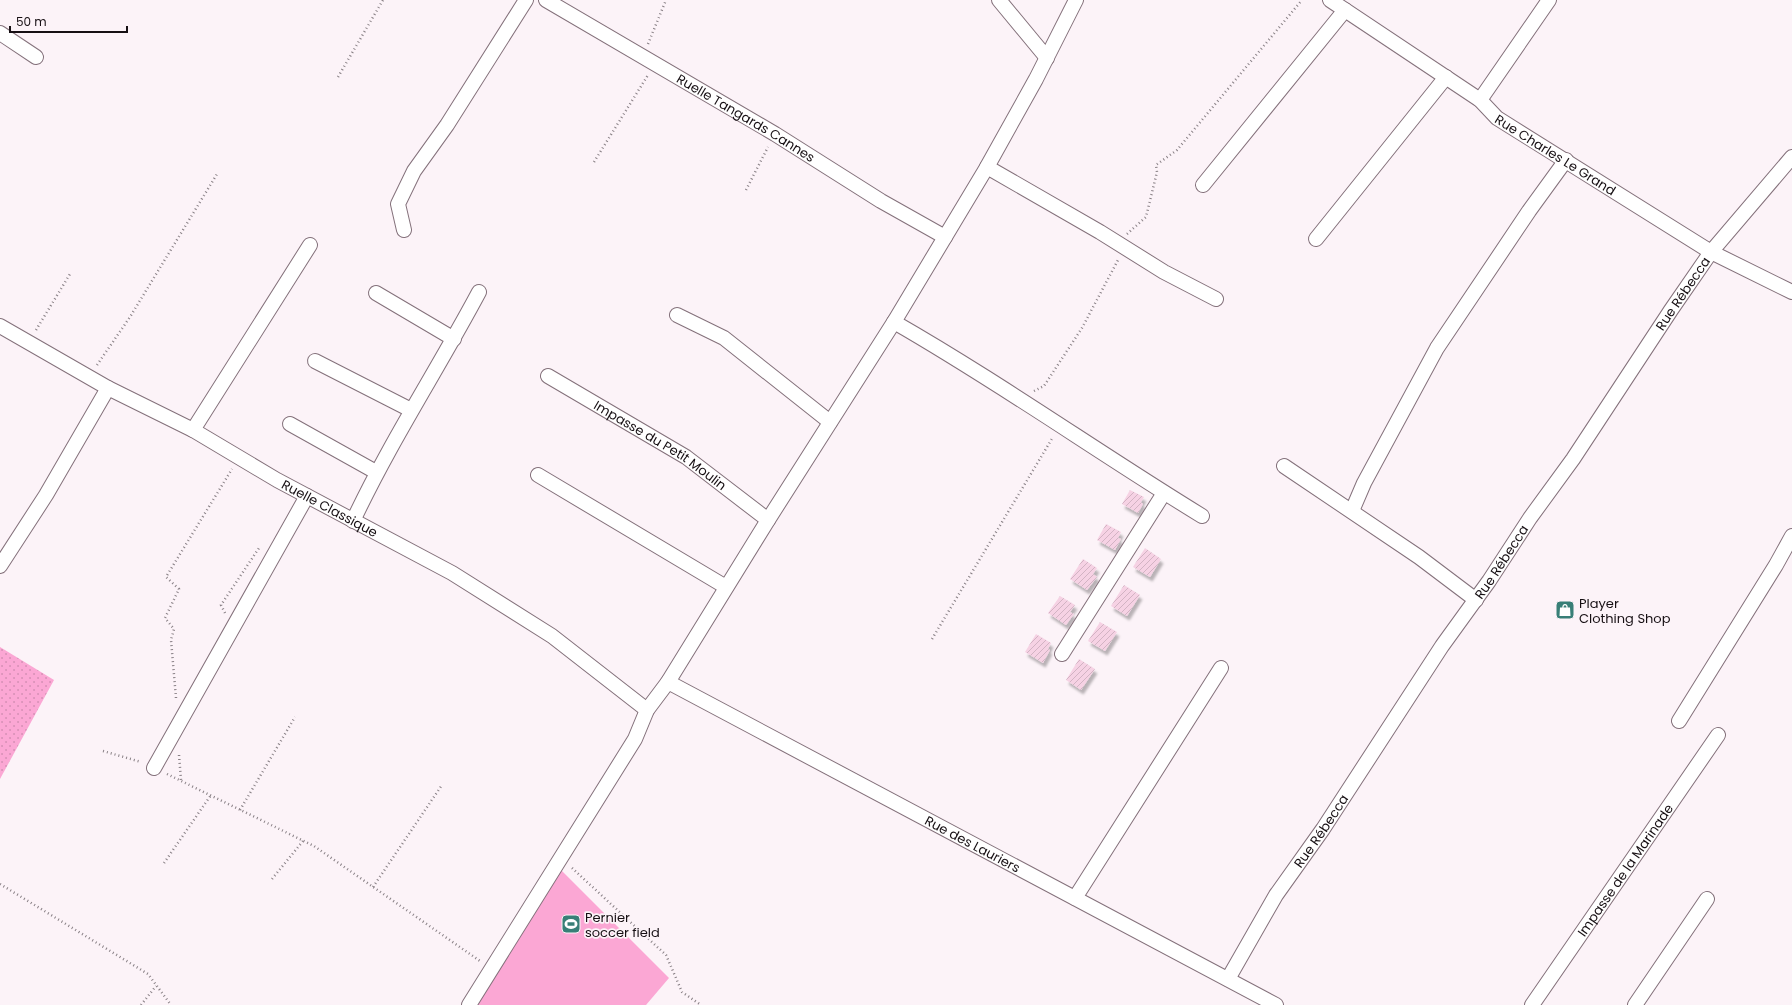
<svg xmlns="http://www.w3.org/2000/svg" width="1792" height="1005" font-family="Poppins,sans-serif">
	<defs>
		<pattern id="grass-dots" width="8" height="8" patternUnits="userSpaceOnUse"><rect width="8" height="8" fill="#fba7d4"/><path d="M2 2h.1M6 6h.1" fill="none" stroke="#d68fb5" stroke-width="1.8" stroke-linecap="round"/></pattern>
		<pattern id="building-hatch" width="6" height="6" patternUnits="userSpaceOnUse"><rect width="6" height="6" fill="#f6d2e4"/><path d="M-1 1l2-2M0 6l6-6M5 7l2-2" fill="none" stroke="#d2b3c3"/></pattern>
		<filter id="shadow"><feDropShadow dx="2.5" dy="4.5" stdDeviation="1" flood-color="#0004"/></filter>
	</defs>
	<rect width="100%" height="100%" fill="#fcf3f8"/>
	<!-- grass -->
	<polygon fill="url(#grass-dots)" points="0,647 54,680 0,779"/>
	<!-- garden -->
	<polygon fill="#fba7d4" points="561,870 669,978 646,1005 475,1005"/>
	<!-- building -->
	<g fill="url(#building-hatch)" filter="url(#shadow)">
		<polygon points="1130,490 1144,497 1141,502 1143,504 1138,513 1122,504"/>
		<polygon points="1106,524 1121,532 1118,538 1121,539 1115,550 1097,540"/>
		<polygon points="1145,548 1161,559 1150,577 1133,567"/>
		<polygon points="1083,559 1097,568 1093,574 1097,577 1087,590 1070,579"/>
		<polygon points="1124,585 1140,595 1127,616 1111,606"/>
		<polygon points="1060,596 1075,605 1070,612 1074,614 1066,625 1048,613"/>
		<polygon points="1100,622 1117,632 1105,651 1088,641"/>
		<polygon points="1036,634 1051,643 1048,649 1050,650 1043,663 1025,652"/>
		<polygon points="1079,659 1095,669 1081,690 1066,680"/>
	</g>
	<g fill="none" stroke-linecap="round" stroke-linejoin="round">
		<defs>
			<g id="street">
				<path id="s1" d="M546 0 775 134 881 201 945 237"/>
				<polyline points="999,0 1047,58"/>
				<path id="s2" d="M1330 0 1480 100 1497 118 1711 252 1792 292"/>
				<polyline points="0,33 36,57"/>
				<polyline points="1480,100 1549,0"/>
				<polyline points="987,167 1100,232 1164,272 1216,299"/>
				<polyline points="1203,185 1345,10"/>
				<polyline points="404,230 398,204 414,171 447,125 526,0"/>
				<polyline points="1316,239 1446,77"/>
				<polyline points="376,293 454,339"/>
				<polyline points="677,315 724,338 830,422"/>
				<path d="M894 322C999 382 1099 453 1202 516"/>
				<path id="s3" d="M0 326 108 388 193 430 277 480 452 573 552 636 647 710"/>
				<polyline points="315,361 411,410"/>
				<path id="s4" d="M548 376 686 457 768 520"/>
				<polyline points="290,424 376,472"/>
				<polyline points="193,430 310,245"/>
				<polyline points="1284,466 1419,557 1476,600"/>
				<polyline points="538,475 726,587"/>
				<polyline points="1352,511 1364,483 1437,348 1529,211 1566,160"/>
				<path d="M353 521C390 442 438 369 479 292"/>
				<polyline points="0,566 46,495 108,388"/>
				<polyline points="1062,654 1164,493"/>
				<path id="s5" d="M668 682 1276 1005"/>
				<polyline points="1679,721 1776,565 1792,536"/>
				<polyline points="154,768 307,496"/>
				<polyline points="1075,898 1221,668"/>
				<path id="s6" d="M1228 979 1276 895 1323 829 1442 646 1489 581 1530 518 1573 459 1671 310 1711 252 1792 157"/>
				<polyline points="469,1005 635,739 647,710 668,682 768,520 894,322 987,167 1036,79 1076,0"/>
				<path id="s7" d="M1532 1005 1718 735"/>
				<polyline points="1635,1005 1707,899"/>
			</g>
		</defs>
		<!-- street casing -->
		<use href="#street" stroke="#84717b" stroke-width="16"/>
		<!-- path -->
		<g stroke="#898186" stroke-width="2.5" stroke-dasharray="1 3" stroke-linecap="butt">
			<polyline points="648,44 666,0"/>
			<polyline points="338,77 383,0"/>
			<polyline points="594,162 648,75"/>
			<polyline points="746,190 768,147"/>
			<polyline points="1127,234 1146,217 1157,172 1156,165 1177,150 1302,0"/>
			<polyline points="36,330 70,274"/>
			<polyline points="97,365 130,317 217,174"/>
			<polyline points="1034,391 1044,386 1082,328 1118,260"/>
			<polyline points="225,613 221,605 259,548"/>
			<polyline points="932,639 1053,437"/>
			<polyline points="176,698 171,640 174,629 165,618 179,589 166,577 232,469"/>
			<polyline points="103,751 141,762"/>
			<polyline points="179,755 181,780"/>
			<polyline points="167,774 314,846 480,961"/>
			<polyline points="240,810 295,717"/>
			<polyline points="164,863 211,795"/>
			<polyline points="572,868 666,955 682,992 701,1005"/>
			<polyline points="272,879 303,841"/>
			<polyline points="0,884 148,974 171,1005"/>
			<polyline points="373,887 442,785"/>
			<polyline points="141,1005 156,986"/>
		</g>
		<!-- street -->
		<use href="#street" stroke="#fff" stroke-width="14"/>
	</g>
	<!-- icons -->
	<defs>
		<symbol id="shop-square" viewBox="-11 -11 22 22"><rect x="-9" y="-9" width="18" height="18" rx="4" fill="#387f77" stroke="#fcf3f8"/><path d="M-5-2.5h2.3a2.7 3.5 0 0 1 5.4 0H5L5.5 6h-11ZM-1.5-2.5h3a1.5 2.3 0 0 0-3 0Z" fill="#fff"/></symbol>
		<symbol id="stadium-square" viewBox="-11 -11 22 22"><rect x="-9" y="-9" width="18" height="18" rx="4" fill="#387f77" stroke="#fcf3f8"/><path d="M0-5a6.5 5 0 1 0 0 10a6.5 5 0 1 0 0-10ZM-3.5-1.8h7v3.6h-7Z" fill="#fff"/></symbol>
	</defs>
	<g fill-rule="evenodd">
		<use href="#shop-square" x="1554" y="599" width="22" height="22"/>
		<use href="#stadium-square" x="560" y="913" width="22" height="22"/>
	</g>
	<g text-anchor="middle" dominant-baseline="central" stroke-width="3.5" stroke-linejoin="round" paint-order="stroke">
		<!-- street labels -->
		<g font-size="13" fill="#160f13" stroke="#fcf3f8">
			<text stroke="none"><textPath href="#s1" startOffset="232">Ruelle Tangards Cannes</textPath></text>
			<text stroke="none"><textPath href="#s2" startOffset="274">Rue Charles Le Grand</textPath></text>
			<text stroke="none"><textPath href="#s6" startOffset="823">Rue Rébecca</textPath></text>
			<text stroke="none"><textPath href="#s4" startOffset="132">Impasse du Petit Moulin</textPath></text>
			<text stroke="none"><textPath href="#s3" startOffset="377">Ruelle Classique</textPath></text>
			<text stroke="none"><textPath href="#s6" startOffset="499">Rue Rébecca</textPath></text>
			<text stroke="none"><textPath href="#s6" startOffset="175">Rue Rébecca</textPath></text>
			<text stroke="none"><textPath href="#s5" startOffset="345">Rue des Lauriers</textPath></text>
			<text stroke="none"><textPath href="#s7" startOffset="164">Impasse de la Marinade</textPath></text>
		</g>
		<!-- poi labels -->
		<g font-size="13" fill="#160f13" stroke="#fcf3f8" text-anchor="start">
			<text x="1579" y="603">Player<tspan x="1579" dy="15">Clothing Shop</tspan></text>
			<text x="585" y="917">Pernier<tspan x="585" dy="15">soccer field</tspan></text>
		</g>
	</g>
	<!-- scale -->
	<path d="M10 26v6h117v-6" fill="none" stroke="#160f13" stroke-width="2"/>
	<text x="16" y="26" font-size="12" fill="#160f13" stroke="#fcf3f8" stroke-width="3" paint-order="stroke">50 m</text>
</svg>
